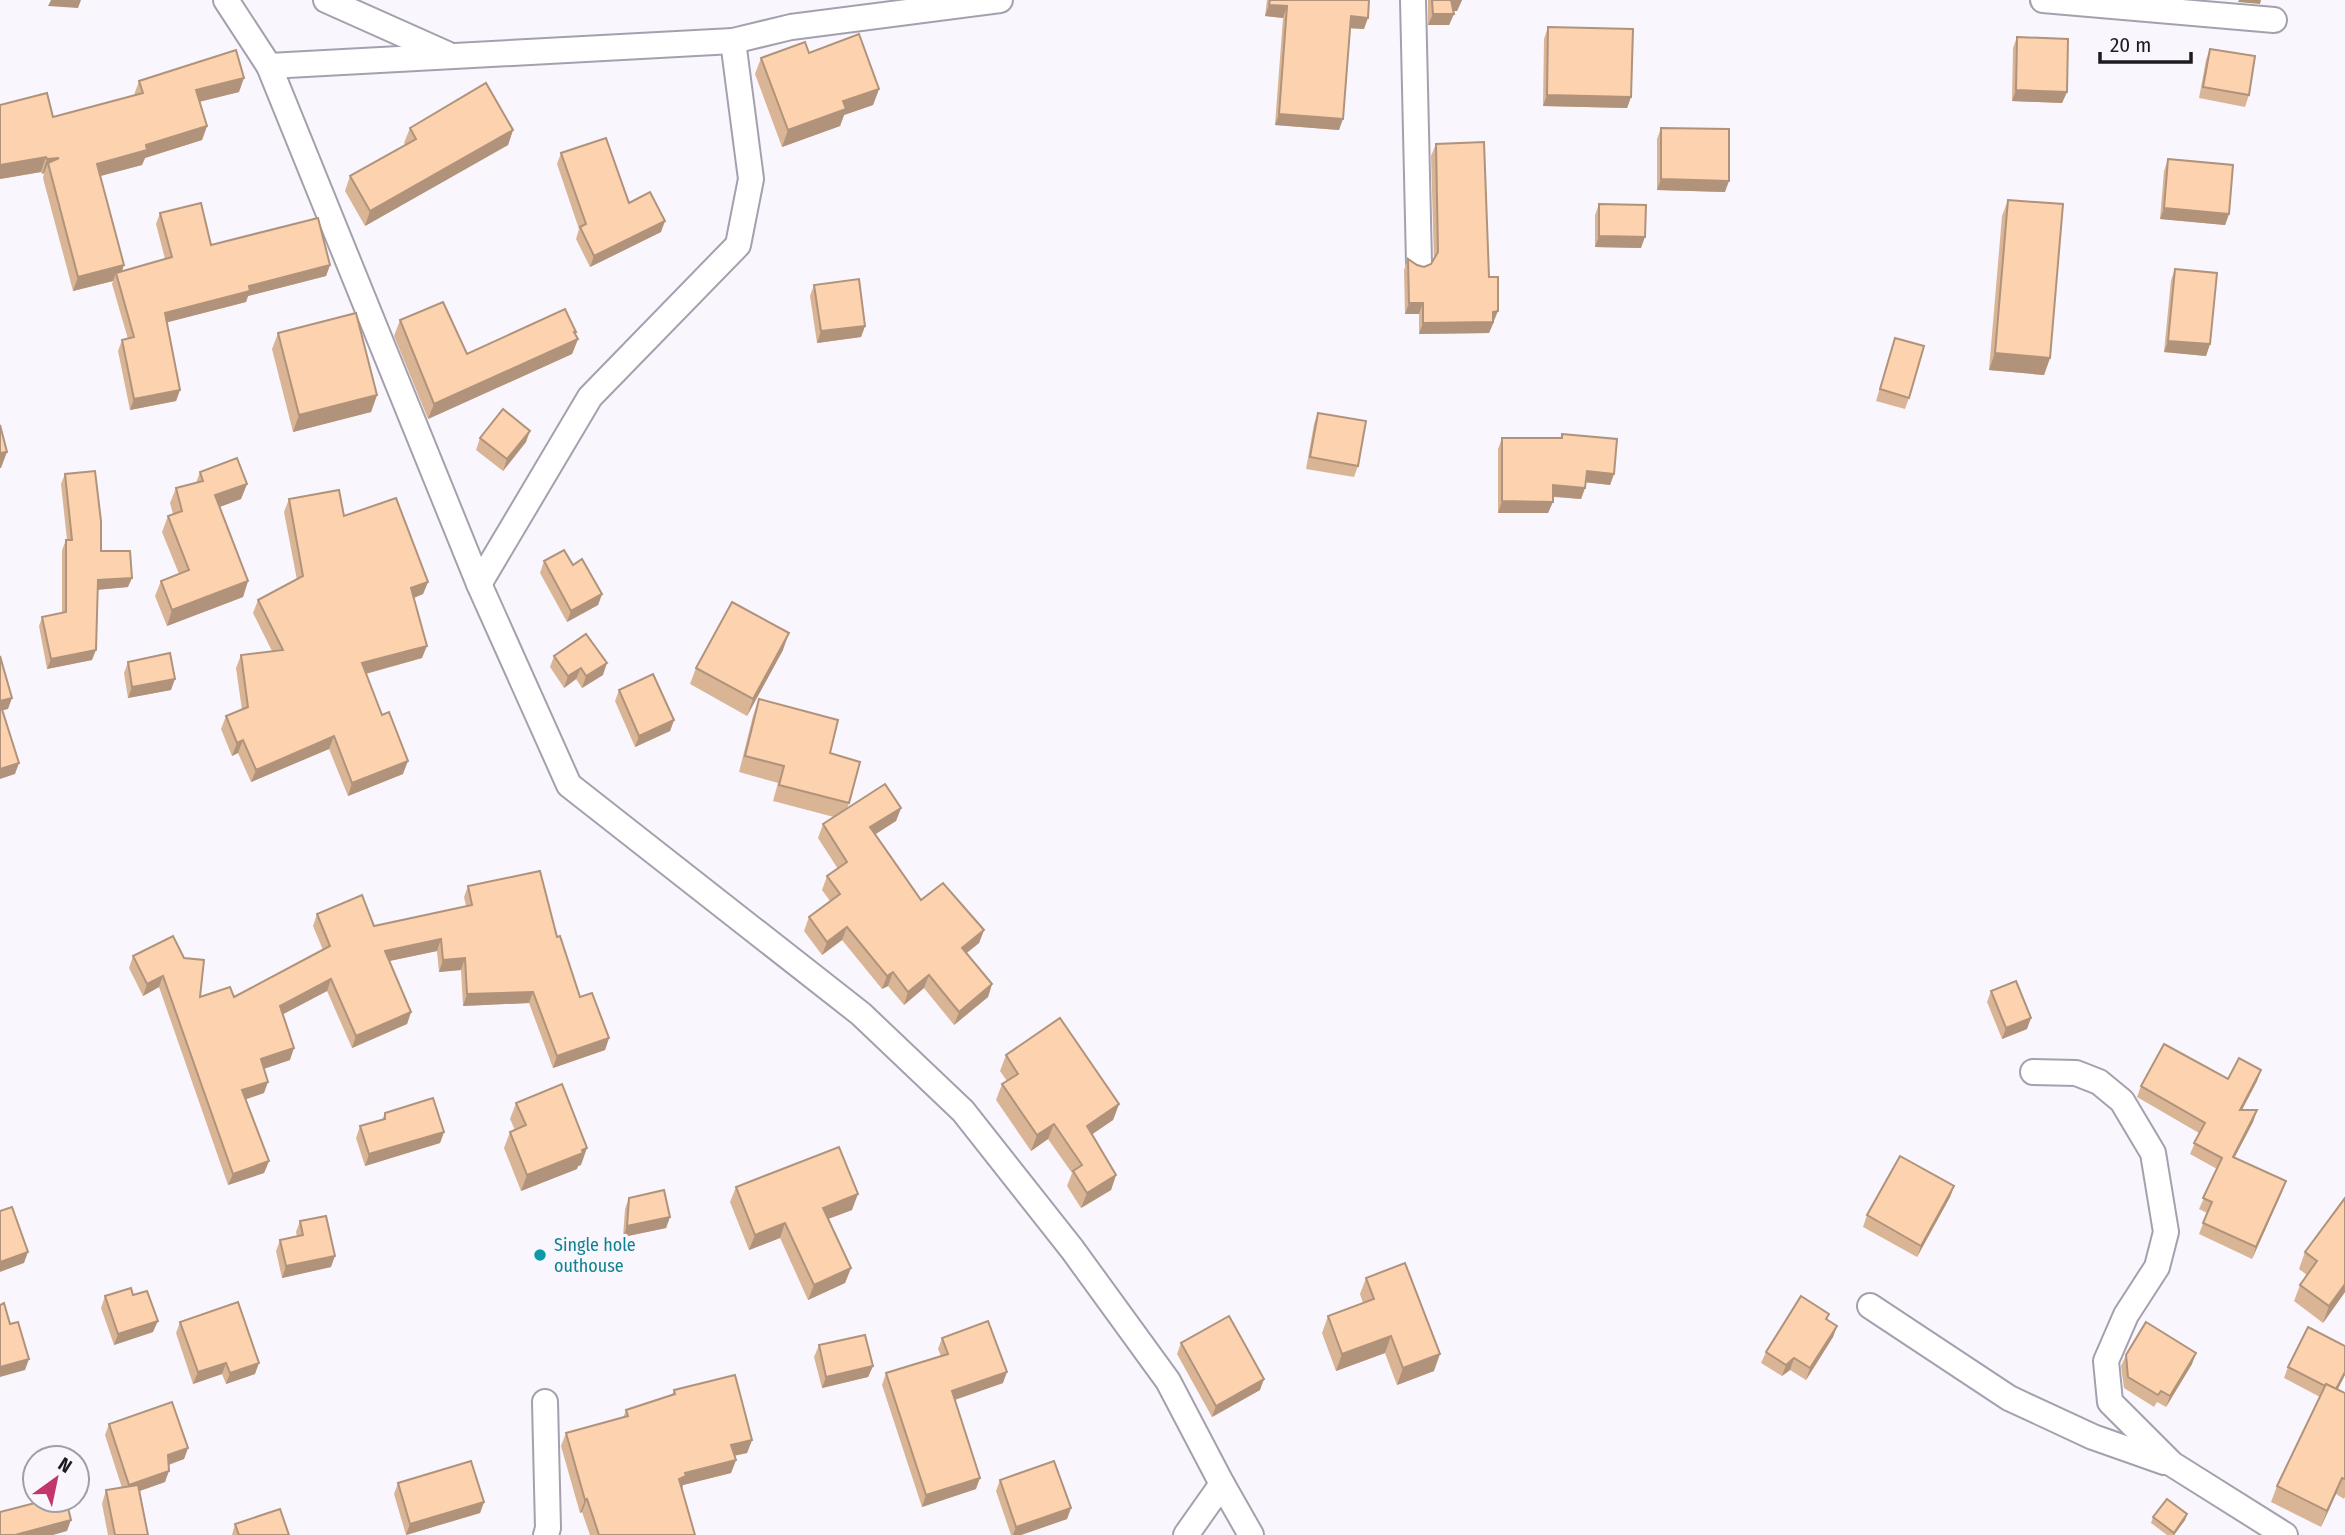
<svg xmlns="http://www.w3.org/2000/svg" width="2345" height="1535" font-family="'Fira Sans Condensed',sans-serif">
	<rect width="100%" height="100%" fill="#f9f6fe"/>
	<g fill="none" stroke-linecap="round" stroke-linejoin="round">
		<defs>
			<g id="minor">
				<polyline points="226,0 269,66 479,584 569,785 861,1014 963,1111 1072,1249 1168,1381 1222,1484 1251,1535"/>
				<polyline points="326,0 447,54"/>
				<polyline points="1413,0 1419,263"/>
				<polyline points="2043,0 2274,20"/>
				<polyline points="269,66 733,41 791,27 1000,0"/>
				<polyline points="479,584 590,397 738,245 751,179 733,41"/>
				<polyline points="2033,1072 2076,1073 2099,1082 2122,1101 2153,1153 2166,1232 2157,1267 2126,1315 2106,1361 2110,1402 2172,1464 2285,1535"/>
				<polyline points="1870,1306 2009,1398 2093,1437 2164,1462"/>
				<polyline points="545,1402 548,1528 546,1535"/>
				<polyline points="1186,1535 1222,1484"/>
			</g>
		</defs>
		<!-- minor casing -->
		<use href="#minor" stroke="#a5a0ad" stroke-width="28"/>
		<!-- minor -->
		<use href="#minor" stroke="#fff" stroke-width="24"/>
	</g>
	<!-- wall -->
	<g fill="#d9b596">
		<polygon points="1267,0 1369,0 1364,29 1350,28 1339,130 1275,125 1283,18 1265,16"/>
		<polygon points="1428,0 1462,0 1457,11 1453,11 1454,14 1449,25 1428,25"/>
		<polygon points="1548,27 1631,97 1627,108 1543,106 1544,39"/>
		<polygon points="2017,37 2067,92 2062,103 2012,101 2013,48"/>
		<polygon points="2210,49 2249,95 2245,107 2199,98 2206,60"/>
		<polygon points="809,53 879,89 873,105 844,115 840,126 782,147 755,74 761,58"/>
		<polygon points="139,81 239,92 199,102 207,126 202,140 145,158 142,165 101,176 122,271 165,259 156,224 160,213 211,245 330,265 326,276 248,296 246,302 167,322 180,390 176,401 130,410 118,351 122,340 128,339 112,284 113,281 73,291 43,178 44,173 42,174 41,172 0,179 0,105 53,117 134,95"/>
		<polygon points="410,128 513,130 508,145 365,226 345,191 350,176 406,145 404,143"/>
		<polygon points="1661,128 1725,192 1657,190 1657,139"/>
		<polygon points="1436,144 1489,277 1494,322 1489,333 1419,334 1419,314 1405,314 1404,270 1408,259 1417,265 1424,267 1431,264 1434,260 1431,156"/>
		<polygon points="561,153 629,203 661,232 590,267 576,239 579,229 557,164"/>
		<polygon points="2168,159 2229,214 2225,225 2160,219 2164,171"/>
		<polygon points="2008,200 2050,358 2044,375 1989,370 2002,216"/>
		<polygon points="1599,204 1641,248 1595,247 1595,215"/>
		<polygon points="2175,269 2210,344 2206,356 2164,352 2171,280"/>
		<polygon points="814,285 865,326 861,337 817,343 810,296"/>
		<polygon points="400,320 467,354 575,334 578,339 572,354 428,419 394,336"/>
		<polygon points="278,333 377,395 371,412 293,432 272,349"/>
		<polygon points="1895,338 1909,398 1905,409 1876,401"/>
		<polygon points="1318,413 1358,466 1354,477 1306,469 1314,424"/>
		<polygon points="1562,434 1614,474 1610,485 1586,482 1585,488 1581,499 1553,497 1548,513 1498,513 1498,449 1502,438 1560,438"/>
		<polygon points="480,438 526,442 503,471 476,450"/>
		<polygon points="200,472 247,484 241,499 219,507 248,581 243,597 167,626 155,596 161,581 179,574 162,532 168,516 173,514 170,503 176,488 196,483"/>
		<polygon points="65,474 101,551 128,587 97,590 92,660 47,669 39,626 42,617 62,613 62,550 66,540 67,540 61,484"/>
		<polygon points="289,499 344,516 428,582 423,594 414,598 422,658 366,674 403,774 348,796 329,749 251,782 238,753 232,756 221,729 226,716 242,710 236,668 241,655 272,651 253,613 258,600 297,580 284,512"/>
		<polygon points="544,561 573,565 602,594 598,605 567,622 540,573"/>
		<polygon points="783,650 747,716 690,684 696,668"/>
		<polygon points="554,656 603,675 582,688 576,679 564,688 550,667"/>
		<polygon points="128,662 171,690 128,698 124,673"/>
		<polygon points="619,690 674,720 670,731 635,747 615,701"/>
		<polygon points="759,699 830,753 849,803 847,809 901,808 896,821 875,834 921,900 984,930 979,943 966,953 992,984 988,997 954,1025 924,988 904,1005 888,986 882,989 842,940 822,955 804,931 809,917 830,901 822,890 827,876 838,869 818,838 823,824 834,817 773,801 778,783 739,772 753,716"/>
		<polygon points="468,886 557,937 580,997 609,1038 605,1050 553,1068 529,1003 463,1006 461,970 439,972 437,951 389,961 411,1012 407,1024 352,1048 327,991 283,1014 290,1060 264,1069 264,1093 246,1099 269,1161 264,1173 228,1185 159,987 143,996 129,968 133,956 200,997 234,997 323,950 313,926 317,914 374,926 466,906 464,897"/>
		<polygon points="1991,991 2027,1029 2002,1039 1987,1002"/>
		<polygon points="1006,1055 1119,1104 1113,1120 1092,1134 1116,1175 1111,1190 1081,1208 1067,1186 1072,1173 1048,1139 1031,1151 996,1100 1002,1084 1007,1081 1000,1071"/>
		<polygon points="2261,1070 2257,1081 2242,1110 2257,1110 2253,1122 2234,1158 2282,1192 2252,1259 2199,1234 2207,1213 2199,1209 2217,1169 2190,1154 2199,1133 2137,1097 2141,1086 2228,1079"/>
		<polygon points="516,1103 581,1165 578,1166 577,1169 521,1191 504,1148 510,1132 515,1130 510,1119"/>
		<polygon points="385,1113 444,1132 440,1143 365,1166 356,1138 360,1126 382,1120"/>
		<polygon points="1954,1186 1950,1197 1917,1257 1863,1227 1867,1215"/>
		<polygon points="736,1187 852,1210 828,1219 851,1268 845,1283 808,1300 780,1238 749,1250 730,1202"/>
		<polygon points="629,1198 670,1217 666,1228 623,1237 625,1209"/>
		<polygon points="2345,1198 2345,1292 2323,1323 2294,1301 2300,1285 2307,1275 2299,1269 2305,1252"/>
		<polygon points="300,1221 331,1267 282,1278 276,1251 280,1240 297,1236 296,1232"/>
		<polygon points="1366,1278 1434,1371 1397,1385 1385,1353 1336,1371 1322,1333 1328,1316 1363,1303 1360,1294"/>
		<polygon points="133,1295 153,1332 114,1345 101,1308 105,1296"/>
		<polygon points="1829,1314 1827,1319 1837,1326 1833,1337 1806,1380 1790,1370 1782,1376 1761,1363 1766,1352"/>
		<polygon points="180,1322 255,1374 226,1384 222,1374 193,1384 176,1333"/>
		<polygon points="942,1338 1003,1383 955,1400 976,1489 922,1507 882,1385 886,1373 941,1356 938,1349"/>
		<polygon points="1181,1343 1260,1390 1212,1417 1177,1354"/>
		<polygon points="819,1345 873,1366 868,1377 822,1388 814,1357"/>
		<polygon points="2126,1355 2192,1364 2166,1407 2157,1402 2154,1407 2124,1388 2121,1366"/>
		<polygon points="2288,1367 2345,1393 2345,1497 2344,1499 2336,1494 2321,1527 2271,1502 2277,1486 2320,1397 2284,1378"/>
		<polygon points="674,1390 752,1440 747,1453 734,1456 736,1460 731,1473 683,1485 682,1488 695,1535 590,1535 582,1512 580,1513 561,1446 566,1433 623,1418 626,1410 672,1395"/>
		<polygon points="109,1424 188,1448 184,1459 169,1465 165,1482 140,1491 148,1535 108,1535 102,1504 106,1490 122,1488 105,1435"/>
		<polygon points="1000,1480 1071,1508 1067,1519 1021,1535 1011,1535 996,1491"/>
		<polygon points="398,1483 484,1502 480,1513 406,1535 394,1494"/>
		<polygon points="2187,1514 2185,1520 2174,1535 2167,1535 2151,1523 2153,1517"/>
		<polygon points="235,1524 289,1535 232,1535"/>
	</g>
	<!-- shaded-wall -->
	<g fill="#b0937a">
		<polygon points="51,0 81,0 78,8 48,6"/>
		<polygon points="1451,0 1462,0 1457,11 1446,11"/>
		<polygon points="2239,0 2261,0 2260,4 2238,2"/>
		<polygon points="1269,5 1287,6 1283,18 1265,16"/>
		<polygon points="1433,14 1454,14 1449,25 1428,25"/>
		<polygon points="1351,16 1368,18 1364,29 1346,28"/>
		<polygon points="244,78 239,92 190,104 196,90"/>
		<polygon points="879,89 873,105 844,115 840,126 782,147 788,130 843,101"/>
		<polygon points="2016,90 2067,92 2062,103 2012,101"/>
		<polygon points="1547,95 1631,97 1627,108 1543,106"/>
		<polygon points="1279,114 1343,119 1339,130 1275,125"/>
		<polygon points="207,126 202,140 145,158 142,165 92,178 97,164 146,145"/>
		<polygon points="513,130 508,145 365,226 370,211"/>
		<polygon points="46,157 41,172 0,179 0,165"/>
		<polygon points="59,158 48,163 44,173 42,174 47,159"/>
		<polygon points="1661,179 1729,181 1725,192 1657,190"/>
		<polygon points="2164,208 2229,214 2225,225 2160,219"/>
		<polygon points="665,221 661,232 590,267 594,256"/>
		<polygon points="1599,236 1645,237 1641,248 1595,247"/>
		<polygon points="124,265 119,280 116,273 113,281 73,291 78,277"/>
		<polygon points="330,265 326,276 248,296 246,302 161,324 165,313 249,286"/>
		<polygon points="1409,303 1423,303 1419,314 1405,314"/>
		<polygon points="1498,311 1489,333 1419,334 1423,323"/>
		<polygon points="865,326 861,337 817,343 821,331"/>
		<polygon points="576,332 573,341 578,339 572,354 428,419 434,404"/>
		<polygon points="2168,341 2210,344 2206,356 2164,352"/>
		<polygon points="1995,353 2050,358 2044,375 1989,370"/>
		<polygon points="180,390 176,401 130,410 134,399"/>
		<polygon points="377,395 371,412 293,432 299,415"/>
		<polygon points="530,431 526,442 503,471 507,459"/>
		<polygon points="7,452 1,468 0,468 0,453"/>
		<polygon points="1587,471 1614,474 1610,485 1583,482"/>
		<polygon points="247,484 241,499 209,511 215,495"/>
		<polygon points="1553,485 1585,488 1581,499 1548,496"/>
		<polygon points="1502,501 1553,502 1548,513 1498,513"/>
		<polygon points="132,578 128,587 94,590 98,580"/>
		<polygon points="248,581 243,597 167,626 172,610"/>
		<polygon points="428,582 423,594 406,601 411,588"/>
		<polygon points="602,594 598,605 567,622 571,611"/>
		<polygon points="789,633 783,650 747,716 753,699"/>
		<polygon points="427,646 422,658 357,676 362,663"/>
		<polygon points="96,650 92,660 47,669 51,659"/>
		<polygon points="607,663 603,675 582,688 586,676"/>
		<polygon points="581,668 576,679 564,688 568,676"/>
		<polygon points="175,679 171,690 128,698 132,687"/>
		<polygon points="12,698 8,709 0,711 0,701"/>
		<polygon points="674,720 670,731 635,747 639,736"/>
		<polygon points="334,736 329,749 251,782 256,770"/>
		<polygon points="243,740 238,753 232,756 237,743"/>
		<polygon points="408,761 403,774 348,796 352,783"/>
		<polygon points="19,763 15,774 0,779 0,769"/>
		<polygon points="901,808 896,821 865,841 870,827"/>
		<polygon points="847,927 842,940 822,955 827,942"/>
		<polygon points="984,930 979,943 957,961 962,948"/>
		<polygon points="441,939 437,951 380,963 385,951"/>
		<polygon points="465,958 461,970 439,972 443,960"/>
		<polygon points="893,972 888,986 882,989 887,976"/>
		<polygon points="929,975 924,988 904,1005 908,992"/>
		<polygon points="163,976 159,987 143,996 147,984"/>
		<polygon points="331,979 327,991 276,1018 280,1006"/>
		<polygon points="992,984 988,997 954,1025 959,1012"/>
		<polygon points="533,992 529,1003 463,1006 467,994"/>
		<polygon points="411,1012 407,1024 352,1048 356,1036"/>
		<polygon points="2031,1018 2027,1029 2002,1039 2006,1028"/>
		<polygon points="609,1038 605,1050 553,1068 557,1056"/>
		<polygon points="294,1048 290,1060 257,1071 261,1059"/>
		<polygon points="2261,1070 2257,1081 2236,1121 2240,1110"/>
		<polygon points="268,1082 264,1093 238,1102 242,1090"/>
		<polygon points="1119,1104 1113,1120 1081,1142 1087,1126"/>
		<polygon points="2257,1110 2253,1122 2229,1168 2233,1157"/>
		<polygon points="1054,1124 1048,1139 1031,1151 1037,1135"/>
		<polygon points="444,1132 440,1143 365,1166 369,1154"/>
		<polygon points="587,1148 581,1165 578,1166 577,1169 521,1191 527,1175"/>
		<polygon points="269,1161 264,1173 228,1185 233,1174"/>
		<polygon points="1116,1175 1111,1190 1081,1208 1087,1193"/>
		<polygon points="2286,1181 2282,1192 2252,1259 2256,1247"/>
		<polygon points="1954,1186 1950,1197 1917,1257 1921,1246"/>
		<polygon points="858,1194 852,1210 817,1223 823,1208"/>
		<polygon points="670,1217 666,1228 623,1237 627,1226"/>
		<polygon points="785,1223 780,1238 749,1250 755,1235"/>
		<polygon points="28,1252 24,1263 0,1272 0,1262"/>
		<polygon points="335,1256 331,1267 282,1278 286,1266"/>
		<polygon points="851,1268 845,1283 808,1300 814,1285"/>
		<polygon points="2345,1284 2345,1292 2323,1323 2329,1306"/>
		<polygon points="158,1321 153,1332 114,1345 118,1334"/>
		<polygon points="1837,1326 1833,1337 1806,1380 1810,1368"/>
		<polygon points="1391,1336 1385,1353 1336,1371 1342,1354"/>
		<polygon points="2196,1353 2192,1364 2166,1407 2170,1396"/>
		<polygon points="1440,1354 1434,1371 1397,1385 1403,1368"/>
		<polygon points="1794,1358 1790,1370 1782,1376 1786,1365"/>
		<polygon points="29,1359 25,1370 0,1377 0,1367"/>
		<polygon points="226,1363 222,1374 193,1384 198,1372"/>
		<polygon points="259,1363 255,1374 226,1384 230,1373"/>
		<polygon points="873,1366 868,1377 822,1388 826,1377"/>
		<polygon points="1007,1372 1003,1383 948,1402 952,1391"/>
		<polygon points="2345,1372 2345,1375 2331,1403 2335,1391"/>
		<polygon points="1264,1379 1260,1390 1212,1417 1216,1406"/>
		<polygon points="752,1440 747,1453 727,1457 731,1445"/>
		<polygon points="188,1448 184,1459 164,1466 168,1455"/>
		<polygon points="736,1460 731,1473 683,1485 682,1489 679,1479 685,1473"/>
		<polygon points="169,1471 165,1482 125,1496 129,1485"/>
		<polygon points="980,1478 976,1489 922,1507 926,1495"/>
		<polygon points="2342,1478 2336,1494 2321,1527 2327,1511"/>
		<polygon points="587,1499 582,1512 580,1513 585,1500"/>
		<polygon points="484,1502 480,1513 406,1535 410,1524"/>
		<polygon points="1071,1508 1067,1519 1021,1535 1013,1535 1016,1527"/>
		<polygon points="2187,1514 2185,1520 2174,1535 2173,1535"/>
		<polygon points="71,1520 67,1531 53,1535 15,1535"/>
	</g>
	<!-- building -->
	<g fill="#fcd2af" stroke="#b0937a" stroke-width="2">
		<polygon points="1270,0 1369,0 1368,18 1351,16 1343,119 1279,114 1287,6 1269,5"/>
		<polygon points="1432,0 1462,0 1451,0 1454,14 1433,14"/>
		<polygon points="1548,27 1633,29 1631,97 1547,95"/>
		<polygon points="859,34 879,89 843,101 846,109 788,130 761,58 805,42 809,53"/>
		<polygon points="2017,37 2068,39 2067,92 2016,90"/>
		<polygon points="2210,49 2255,56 2249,95 2203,87"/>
		<polygon points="236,50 244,78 196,90 207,126 146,145 147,150 97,164 124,265 78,277 48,163 59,158 47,159 46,157 0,165 0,105 47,93 53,117 143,93 139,81"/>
		<polygon points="486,83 513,130 370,211 350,176 416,139 410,128"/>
		<polygon points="1661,128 1729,129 1729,181 1661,179"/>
		<polygon points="606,138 629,203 650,192 665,221 594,256 580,227 586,224 561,153"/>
		<polygon points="1484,142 1489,277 1498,277 1498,311 1493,312 1493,322 1423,323 1423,303 1409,303 1408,259 1417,265 1424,267 1431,264 1438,252 1436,144"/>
		<polygon points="2168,159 2233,165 2229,214 2164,208"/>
		<polygon points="2008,200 2063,204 2050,358 1995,353"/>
		<polygon points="201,203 211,245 318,218 330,265 249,286 250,291 165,313 180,390 134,399 122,340 134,337 116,273 172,257 160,213"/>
		<polygon points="1599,204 1646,205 1645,237 1599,236"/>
		<polygon points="2175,269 2217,273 2210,344 2168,341"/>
		<polygon points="859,279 865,326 821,331 814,285"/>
		<polygon points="443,302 467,354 565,309 576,332 574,332 578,339 434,404 400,320"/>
		<polygon points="356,313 377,395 299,415 278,333"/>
		<polygon points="1895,338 1924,346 1909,398 1880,389"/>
		<polygon points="503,409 530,431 507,459 480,438"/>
		<polygon points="1318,413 1366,421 1358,466 1310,457"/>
		<polygon points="0,425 7,452 0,453"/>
		<polygon points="1562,434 1617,439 1614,474 1587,471 1585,488 1553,485 1553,502 1502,501 1502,438 1562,438"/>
		<polygon points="237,458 247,484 215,495 248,581 172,610 161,581 189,570 168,516 182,511 176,488 203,481 200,472"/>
		<polygon points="95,471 101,521 101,551 130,551 132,578 98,580 96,650 51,659 42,617 66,612 66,540 72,540 65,474"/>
		<polygon points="339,490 344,516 396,498 428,582 411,588 427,646 362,663 382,715 389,712 408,761 352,783 334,736 256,770 243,740 237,743 226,716 248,707 241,655 283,650 258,600 303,576 289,499"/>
		<polygon points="564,550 573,565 582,559 602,594 571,611 544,561"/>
		<polygon points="732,602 789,633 753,699 696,668"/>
		<polygon points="586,634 607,663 586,676 581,668 568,676 554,656"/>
		<polygon points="170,653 175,679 132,687 128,662"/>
		<polygon points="0,656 12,698 0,701"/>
		<polygon points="653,674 674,720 639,736 619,690"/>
		<polygon points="759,699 838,720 830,753 860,762 849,803 779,785 784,766 745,756"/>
		<polygon points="0,703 19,763 0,769"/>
		<polygon points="885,784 901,808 870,827 921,900 943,883 984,930 962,948 992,984 959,1012 929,975 908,992 893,972 887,976 847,927 827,942 809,917 840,894 827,876 847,862 823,824"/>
		<polygon points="540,871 557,937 560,936 580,997 592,993 609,1038 557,1056 533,992 467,994 465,958 443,960 441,939 385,951 411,1012 356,1036 331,979 280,1006 294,1048 261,1059 268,1082 242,1090 269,1161 233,1174 163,976 147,984 133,956 173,936 184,958 204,960 200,997 230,987 234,997 330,946 317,914 362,895 374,926 472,905 468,886"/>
		<polygon points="2016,981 2031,1018 2006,1028 1991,991"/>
		<polygon points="1060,1018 1119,1104 1087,1126 1116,1175 1087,1193 1073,1171 1082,1165 1054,1124 1037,1135 1002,1084 1018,1074 1006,1055"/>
		<polygon points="2164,1044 2228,1079 2239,1058 2261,1070 2240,1110 2257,1110 2233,1157 2286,1181 2256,1247 2203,1223 2212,1202 2203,1198 2222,1158 2194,1143 2205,1123 2141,1086"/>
		<polygon points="562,1084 587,1148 582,1150 583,1153 527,1175 510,1132 526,1125 516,1103"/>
		<polygon points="433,1098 444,1132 369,1154 360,1126 385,1119 385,1113"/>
		<polygon points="839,1147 858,1194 823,1208 851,1268 814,1285 785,1223 755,1235 736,1187"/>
		<polygon points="1900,1156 1954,1186 1921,1246 1867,1215"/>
		<polygon points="664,1190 670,1217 627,1226 629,1198"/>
		<polygon points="2345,1198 2345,1284 2329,1306 2300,1285 2317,1261 2305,1252"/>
		<polygon points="12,1207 28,1252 0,1262 0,1211"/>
		<polygon points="326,1216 335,1256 286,1266 280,1240 303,1235 300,1221"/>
		<polygon points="1405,1263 1440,1354 1403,1368 1391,1336 1342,1354 1328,1316 1374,1299 1366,1278"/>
		<polygon points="131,1288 133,1295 147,1291 158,1321 118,1334 105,1296"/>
		<polygon points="1801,1296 1829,1314 1826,1319 1837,1326 1810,1368 1794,1358 1786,1365 1766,1352"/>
		<polygon points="238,1302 259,1363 230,1373 226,1363 198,1372 180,1322"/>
		<polygon points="4,1303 10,1324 18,1322 29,1359 0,1367 0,1305"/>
		<polygon points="1229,1316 1264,1379 1216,1406 1181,1343"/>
		<polygon points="988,1321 1007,1372 952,1391 980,1478 926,1495 886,1373 948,1354 942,1338"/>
		<polygon points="2146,1322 2196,1353 2170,1396 2161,1391 2158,1395 2128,1377 2126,1355"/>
		<polygon points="2308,1327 2345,1346 2345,1372 2336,1389 2326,1384 2325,1386 2288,1367"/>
		<polygon points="865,1335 873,1366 826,1377 819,1345"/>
		<polygon points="735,1375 752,1440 731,1445 736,1460 685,1473 686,1476 679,1479 695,1535 599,1535 587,1499 585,1500 566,1433 628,1416 626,1410 675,1394 674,1390"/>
		<polygon points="2326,1384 2345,1393 2345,1479 2342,1478 2327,1511 2277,1486"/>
		<polygon points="172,1402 188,1448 168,1455 169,1471 129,1485 109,1424"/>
		<polygon points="471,1461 484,1502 410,1524 398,1483"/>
		<polygon points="1054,1461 1071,1508 1016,1527 1000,1480"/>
		<polygon points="138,1485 148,1535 115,1535 106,1490"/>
		<polygon points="34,1497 35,1497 35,1500 66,1500 71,1520 15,1535 0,1535 0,1512 35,1503"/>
		<polygon points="2167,1499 2187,1514 2174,1533 2153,1517"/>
		<polygon points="280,1509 289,1535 239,1535 235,1524"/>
	</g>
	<!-- markers -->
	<circle fill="#0f9aa8" stroke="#f9f6fe" stroke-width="2.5" cx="540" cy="1255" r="7"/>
	<g text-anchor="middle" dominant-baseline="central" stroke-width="6" stroke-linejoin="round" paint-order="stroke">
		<!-- culture labels -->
		<g font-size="18" fill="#0d838f" stroke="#f9f6fe" text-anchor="start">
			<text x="554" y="1245">Single hole<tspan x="554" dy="21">outhouse</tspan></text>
		</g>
	</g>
	<!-- north arrow -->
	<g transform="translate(56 1479) rotate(33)"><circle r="33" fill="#f9f6fe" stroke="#a19ea5" stroke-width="2"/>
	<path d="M0-5L12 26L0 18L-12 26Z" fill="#c2366b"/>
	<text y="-10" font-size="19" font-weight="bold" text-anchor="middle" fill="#1d1b20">N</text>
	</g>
	<!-- scale -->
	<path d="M2100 52v10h91v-10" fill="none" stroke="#1d1b20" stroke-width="3.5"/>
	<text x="2110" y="52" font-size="21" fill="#1d1b20" stroke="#f9f6fe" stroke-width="5" paint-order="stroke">20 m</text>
</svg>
